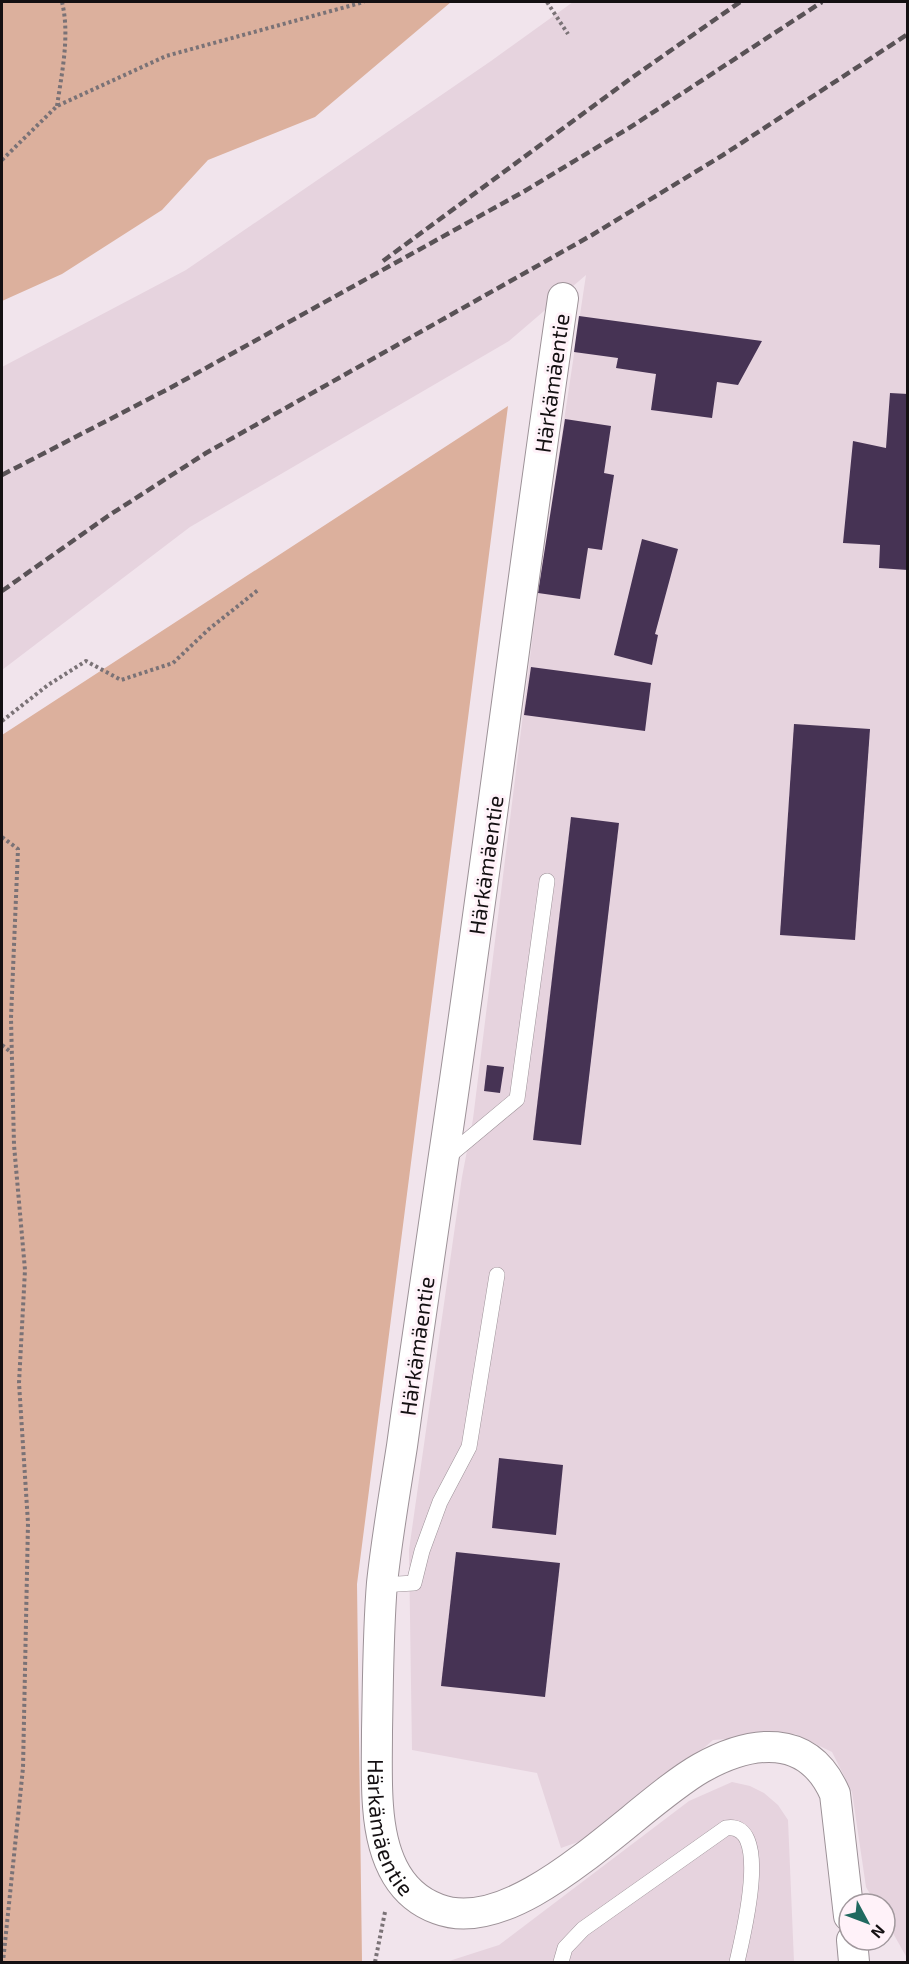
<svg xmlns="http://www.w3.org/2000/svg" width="909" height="1964" font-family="'Exo 2',sans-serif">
	<rect width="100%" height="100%" fill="#f1e4ec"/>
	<!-- built -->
	<g fill="#e6d3de">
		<polygon points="573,2 907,2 907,1958 885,1919 885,1904 876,1904 866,1887 852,1792 832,1752 795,1734 713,1740 609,1831 561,1848 537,1773 412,1750 409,1550 462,1177 473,1119 538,593 586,275 509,341 190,527 2,670 2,367 186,270 491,61"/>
		<polygon points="732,1782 750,1786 764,1793 778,1805 788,1820 794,1962 446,1962 499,1945 689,1801"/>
	</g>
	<!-- green -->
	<g fill="#dcb09d">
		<polygon points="2,2 451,2 315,117 208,160 162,210 62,274 2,301"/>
		<polygon points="508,406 357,1584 362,1962 2,1962 2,735"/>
	</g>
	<!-- building -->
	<g fill="#463354">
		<polygon points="579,316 762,341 738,385 717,382 712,418 651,410 656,374 616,368 618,358 574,352"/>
		<polygon points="890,393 908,394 908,570 879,568 880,545 843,543 853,441 886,448"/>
		<polygon points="565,419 611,426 604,473 614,475 602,550 588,548 580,599 538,593"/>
		<polygon points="642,539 678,549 655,634 658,635 652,665 614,655"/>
		<polygon points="531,667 651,683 645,731 524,715"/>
		<polygon points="794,724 870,729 855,940 780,935"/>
		<polygon points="571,817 619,823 581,1145 533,1140"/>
		<polygon points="487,1065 504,1067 500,1093 484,1091"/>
		<polygon points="499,1458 563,1465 556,1535 492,1528"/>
		<polygon points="456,1552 560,1563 545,1697 441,1686"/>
	</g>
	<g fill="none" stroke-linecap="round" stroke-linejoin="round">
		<defs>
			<g id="lane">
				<polyline points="445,1159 517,1099 547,881"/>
				<polyline points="382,1585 414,1583 422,1551 440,1502 469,1447 497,1275"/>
				<path d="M561 1962 565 1948 583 1929 726 1828C773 1820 742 1939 737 1962"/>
			</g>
			<g id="street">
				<path id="s1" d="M563 298C521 586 486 874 443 1162 429 1256 415 1351 402 1446 395 1491 387 1537 382 1583 378 1632 378 1682 377 1731 377 1756 376 1781 378 1806 381 1849 394 1893 438 1909 519 1940 634 1806 701 1768 751 1740 808 1732 835 1794L849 1916"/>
				<polyline points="852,1940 854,1962"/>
			</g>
		</defs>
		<!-- lane casing -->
		<use href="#lane" stroke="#9c9197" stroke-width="16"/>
		<!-- street casing -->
		<use href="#street" stroke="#9c9197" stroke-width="32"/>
		<!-- path -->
		<g stroke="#7a7276" stroke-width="4" stroke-dasharray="3 3" stroke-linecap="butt">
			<polyline points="547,2 568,34"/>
			<path d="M57 106C62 72 70 35 62 2"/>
			<polyline points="2,160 57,106 166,56 364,2"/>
			<polyline points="2,721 48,685 86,661 121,680 173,663 209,629 258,590"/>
			<polyline points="2,837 18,849 11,1018 14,1145 25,1270 19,1383 28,1523 23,1768 3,1962"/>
			<polyline points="2,1045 12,1053"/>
			<polyline points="375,1962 385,1912"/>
		</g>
		<!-- lane -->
		<use href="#lane" stroke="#fff" stroke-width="15"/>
		<!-- street -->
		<use href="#street" stroke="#fff" stroke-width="30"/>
		<!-- rail -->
		<g stroke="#595256" stroke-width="4.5" stroke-dasharray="9 4.5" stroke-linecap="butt">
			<polyline points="383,261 630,79 740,2"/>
			<polyline points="2,475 170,388 523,192 629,128 822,2"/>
			<polyline points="2,591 108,516 206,453 592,235 723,155 908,34"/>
		</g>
	</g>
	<g text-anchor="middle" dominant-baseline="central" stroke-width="6" stroke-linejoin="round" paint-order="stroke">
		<!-- street labels -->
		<g font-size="22" fill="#141012" stroke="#fff2f9">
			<text transform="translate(551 383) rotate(-82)">Härkämäentie</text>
			<text transform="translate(485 865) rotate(-82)">Härkämäentie</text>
			<text transform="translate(416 1346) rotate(-82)">Härkämäentie</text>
			<text stroke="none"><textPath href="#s1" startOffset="1544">Härkämäentie</textPath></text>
		</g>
	</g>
	<!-- border -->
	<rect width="909" height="1964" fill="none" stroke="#141012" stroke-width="6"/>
	<!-- north arrow -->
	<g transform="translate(867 1922) rotate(131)"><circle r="28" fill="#fff2f9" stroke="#a1989d" stroke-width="1.5"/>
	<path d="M0-4.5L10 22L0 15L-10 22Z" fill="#206960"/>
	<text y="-9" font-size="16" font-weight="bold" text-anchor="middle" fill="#141012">N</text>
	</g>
</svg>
